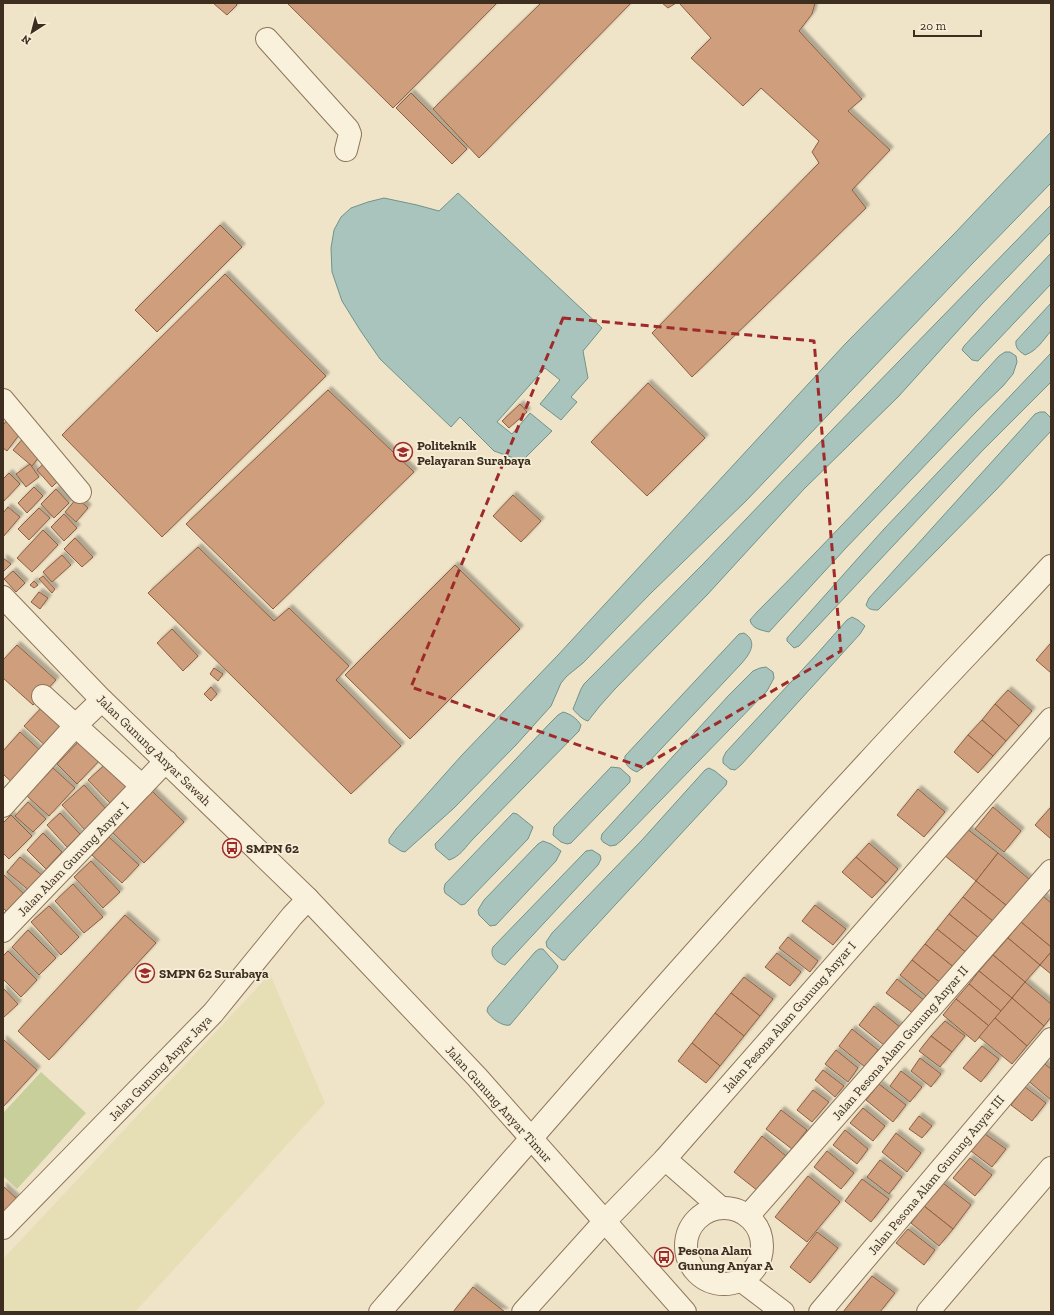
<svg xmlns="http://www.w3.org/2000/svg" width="1054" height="1315" font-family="'Zilla Slab',serif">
	<defs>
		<filter id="shadow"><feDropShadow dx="3.5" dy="-3.5" stdDeviation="1" flood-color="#0004"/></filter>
	</defs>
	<rect width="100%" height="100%" fill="#f0e4c8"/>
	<!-- farmland -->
	<polygon fill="#e6deb5" points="270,974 325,1103 135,1312 3,1312 3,1259"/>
	<!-- green -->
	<polygon fill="#c9cf9b" points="41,1072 86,1113 17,1189 3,1176 3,1113"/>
	<!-- water -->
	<g fill="#a9c4bc" stroke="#6f938a">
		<polygon points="1051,132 1051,183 973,263 746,501 651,593 583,663 567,676 561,683 551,706 516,745 454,808 405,852 401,851 389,843 389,839 396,829 462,755 558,655 846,343 953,235"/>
		<polygon points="458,193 602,328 583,351 588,378 571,397 577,402 561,420 540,404 560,380 545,368 497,422 512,434 530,413 552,431 522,461 494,451 460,417 451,427 380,359 360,330 342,301 332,272 331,248 334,230 341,217 351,208 368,202 384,198 417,205 439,211"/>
		<path d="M1051 205V232L982 304 898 397 804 489 707 595 615 689 599 707 588 721C583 720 577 714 573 709L581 689 584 684 704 563 790 473Z"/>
		<polygon points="1051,253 1051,284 978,361 972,360 962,350 964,346"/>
		<path d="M1051 303V331C1043 340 1037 351 1025 355 1019 351 1015 348 1016 341Z"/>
		<path d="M1005 352H1010L1016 356 1017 362 1013 374 1003 386 976 412 845 549 769 632C761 630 752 629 750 620L757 612C840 529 920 443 999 356Z"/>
		<polygon points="1051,353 1051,382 983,450 799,646 794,648 787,641 787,638 884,529"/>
		<path d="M1040 412H1045L1051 418V431L996 490 878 610C873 610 869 610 866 605L869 598 1035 414Z"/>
		<polygon points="852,617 858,620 865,626 860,634 741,765 735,770 730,769 723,763 723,758 726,752 816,655 847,620"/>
		<path d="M744 633C759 642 749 655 741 664L645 766 637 772C629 769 624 764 625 756L739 634Z"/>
		<polygon points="766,667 773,672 774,678 767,691 622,840 616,845 610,846 603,842 601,839 602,834 729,695 753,671 760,668"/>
		<path d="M563 712C571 714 577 719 581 725L579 731 474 838C466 846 460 857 449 860L436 849 435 844 440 839 550 723 558 715Z"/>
		<polygon points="611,767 620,768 630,777 630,782 571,843 567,844 561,842 553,835 554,827"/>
		<polygon points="709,768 715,771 727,781 726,785 568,956 565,960 562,960 547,947 546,942 552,933 642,840 705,770"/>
		<polygon points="513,813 517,814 533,827 528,839 465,904 461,905 445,893 444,889 445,884"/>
		<polygon points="543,841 551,844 561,851 556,861 496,925 490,926 479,915 478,910 484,900 538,844"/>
		<path d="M592 850 600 855 601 859 598 865 505 965C497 963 489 956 493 947L586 851Z"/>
		<path d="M539 949H543L558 966 557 969 510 1025C503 1027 490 1018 487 1011L488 1007 535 952Z"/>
	</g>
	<!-- building -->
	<g fill="#cf9f7d" stroke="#8d5f41" filter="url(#shadow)">
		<polygon points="213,3 235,3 237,5 227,15"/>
		<polygon points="287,3 497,3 393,108"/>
		<polygon points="541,3 631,3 479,158 433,109"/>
		<polygon points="662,3 676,3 668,8"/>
		<polygon points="679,3 815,3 812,14 799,31 862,99 848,111 890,150 852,190 866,208 692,377 652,333 819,163 812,152 819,141 761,88 743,106 691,58 711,38"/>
		<polygon points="411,93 467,149 452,164 396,108"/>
		<polygon points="220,225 242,247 157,332 135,310"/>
		<polygon points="225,274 326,376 162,537 62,435"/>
		<polygon points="648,383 705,438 647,496 591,442"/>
		<polygon points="328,390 414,472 273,609 186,524"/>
		<polygon points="520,404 527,412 509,428 502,421"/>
		<polygon points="7,420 22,431 7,451 3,448 3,425"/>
		<polygon points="25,436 44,451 32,466 13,450"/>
		<polygon points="48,460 62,477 52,487 37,470"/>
		<polygon points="30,464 39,477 26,487 16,474"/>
		<polygon points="9,473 20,484 3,502 3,479"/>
		<polygon points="34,487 43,496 27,513 18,503"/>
		<polygon points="56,489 69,503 54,518 41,504"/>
		<polygon points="513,495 541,521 521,542 493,516"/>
		<polygon points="77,498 88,508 76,522 65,512"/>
		<polygon points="8,507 20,517 3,537 3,513"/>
		<polygon points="39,508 50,518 29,540 18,529"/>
		<polygon points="64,514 77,528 64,541 51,527"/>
		<polygon points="43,530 58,545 32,572 17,558"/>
		<polygon points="75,538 93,557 82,567 64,549"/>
		<polygon points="198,547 274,621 289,608 349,666 336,680 401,746 351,794 148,593"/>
		<polygon points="62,555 71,565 52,582 43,572"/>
		<polygon points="3,558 11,564 3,572"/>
		<polygon points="455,565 520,629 410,739 345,675"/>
		<polygon points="13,571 25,583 16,592 4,579"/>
		<polygon points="43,576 55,589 52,593 39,579"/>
		<polygon points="34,581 38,585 34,588 30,585"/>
		<polygon points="39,592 48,598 40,609 31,602"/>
		<polygon points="172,629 198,656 183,671 157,643"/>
		<polygon points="1050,644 1051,645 1051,673 1036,660"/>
		<polygon points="17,645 56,680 33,705 3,678 3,660"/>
		<polygon points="214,668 223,674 218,681 210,674"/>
		<polygon points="211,687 217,694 211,701 204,694"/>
		<polygon points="1008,690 1032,711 1019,726 995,704"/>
		<polygon points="45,704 70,728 49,749 24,726"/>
		<polygon points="995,704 1019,726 1006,741 982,720"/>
		<polygon points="982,720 1006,741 993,756 968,735"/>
		<polygon points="20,732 46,756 17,787 3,774 3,751"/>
		<polygon points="968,735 993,756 978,773 954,752"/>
		<polygon points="82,738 103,757 77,784 57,764"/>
		<polygon points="109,761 131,783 110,803 88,780"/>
		<polygon points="53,768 75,788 49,816 27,796"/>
		<polygon points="84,785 107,810 85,830 62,805"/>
		<polygon points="918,789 945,812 924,837 897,815"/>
		<polygon points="152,791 184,822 144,863 112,832"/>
		<polygon points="28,802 46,819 33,832 15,816"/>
		<polygon points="993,807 1021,831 1004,852 975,829"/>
		<polygon points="1050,808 1051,809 1051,839 1035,825"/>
		<polygon points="60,813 80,834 67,847 47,825"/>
		<polygon points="11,815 32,836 9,859 3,853 3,823"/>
		<polygon points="966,828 998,853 976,881 944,855"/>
		<polygon points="43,833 62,852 46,869 27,850"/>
		<polygon points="109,837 139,865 122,883 92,855"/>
		<polygon points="869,843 898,869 886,883 856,857"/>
		<polygon points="998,853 1029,879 1007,906 976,881"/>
		<polygon points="20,857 44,877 31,892 7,872"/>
		<polygon points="856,857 886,883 872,898 842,872"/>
		<polygon points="91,861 120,892 103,908 74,877"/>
		<polygon points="3,874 27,897 10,915 3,908"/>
		<polygon points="976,881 1007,906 994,922 963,897"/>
		<polygon points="73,884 103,917 84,933 55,901"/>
		<polygon points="1043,896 1051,903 1051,947 1021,922"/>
		<polygon points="963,897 994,922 980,939 949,914"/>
		<polygon points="815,905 846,929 833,945 802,921"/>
		<polygon points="49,906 79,937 61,955 31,922"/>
		<polygon points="949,914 980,939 968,954 937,929"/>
		<polygon points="125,915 156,943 49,1060 18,1031"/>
		<polygon points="1021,922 1051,947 1051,952 1040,965 1008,938"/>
		<polygon points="937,929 968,954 956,969 925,944"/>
		<polygon points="28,930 56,958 39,975 12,947"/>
		<polygon points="788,937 818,961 810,972 779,948"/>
		<polygon points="1008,938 1040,965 1025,982 993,955"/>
		<polygon points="925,944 956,969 943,985 912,960"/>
		<polygon points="8,951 37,980 21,997 3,979 3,956"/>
		<polygon points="1051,952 1051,974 1040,965"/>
		<polygon points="777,953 801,972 790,986 765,967"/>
		<polygon points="993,955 1025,982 1012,998 979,971"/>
		<polygon points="912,960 943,985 931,1000 900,975"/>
		<polygon points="979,971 1012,998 1001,1011 969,984"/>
		<polygon points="744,977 773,999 760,1016 731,993"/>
		<polygon points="897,979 925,1001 914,1014 886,993"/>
		<polygon points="1025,982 1051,1004 1051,1017 1044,1026 1012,998"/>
		<polygon points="969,984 1001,1011 989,1026 956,999"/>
		<polygon points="3,988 18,1004 3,1018"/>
		<polygon points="731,993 760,1016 744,1036 715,1013"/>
		<polygon points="1012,998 1044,1026 1027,1046 995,1018"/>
		<polygon points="956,999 989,1026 975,1042 943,1015"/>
		<polygon points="874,1006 900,1027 885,1046 859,1025"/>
		<polygon points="715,1013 744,1036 720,1066 692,1043"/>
		<polygon points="995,1018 1027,1046 1012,1064 979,1037"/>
		<polygon points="945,1021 965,1036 952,1052 931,1036"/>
		<polygon points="852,1029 878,1050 865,1067 839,1046"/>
		<polygon points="931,1036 952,1052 940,1067 919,1051"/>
		<polygon points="3,1039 37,1070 3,1107"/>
		<polygon points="692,1043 720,1066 706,1083 678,1061"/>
		<polygon points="982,1046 999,1059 981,1082 963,1068"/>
		<polygon points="836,1050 858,1068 848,1082 825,1064"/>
		<polygon points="920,1058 941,1074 931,1087 911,1071"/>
		<polygon points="1041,1061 1051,1069 1051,1100 1026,1079"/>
		<polygon points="823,1070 844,1086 835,1097 815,1080"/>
		<polygon points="901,1071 922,1087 910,1102 890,1086"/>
		<polygon points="879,1084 906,1105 893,1122 866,1100"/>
		<polygon points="1025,1087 1046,1103 1032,1121 1011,1105"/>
		<polygon points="813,1090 829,1102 812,1122 797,1110"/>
		<polygon points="863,1108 885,1126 873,1141 850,1123"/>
		<polygon points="781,1110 807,1130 792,1149 766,1129"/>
		<polygon points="919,1116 932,1126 922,1138 909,1129"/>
		<polygon points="845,1130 868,1149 857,1164 833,1145"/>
		<polygon points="896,1133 921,1153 907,1172 882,1152"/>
		<polygon points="985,1134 1006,1149 992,1167 971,1151"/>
		<polygon points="762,1136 786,1156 758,1191 734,1172"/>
		<polygon points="827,1151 854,1173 841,1189 814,1167"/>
		<polygon points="970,1158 992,1175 975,1196 953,1178"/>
		<polygon points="880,1160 902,1177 889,1194 867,1177"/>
		<polygon points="808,1176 840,1202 807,1242 775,1217"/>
		<polygon points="862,1179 889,1199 871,1222 845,1201"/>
		<polygon points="943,1183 971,1205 953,1229 924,1206"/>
		<polygon points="3,1186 17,1199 3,1215"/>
		<polygon points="924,1206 953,1229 939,1246 911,1223"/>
		<polygon points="908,1229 935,1250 924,1265 896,1243"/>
		<polygon points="817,1232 838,1248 810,1283 790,1267"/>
		<polygon points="872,1276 895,1293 880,1312 843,1312"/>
		<polygon points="473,1287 505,1312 453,1312"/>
	</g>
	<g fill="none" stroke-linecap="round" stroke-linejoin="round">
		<defs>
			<g id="minor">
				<polyline points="267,39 348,129 350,134 346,150"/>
				<polyline points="3,400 80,492"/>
				<polyline points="3,597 102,700 308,899 477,1077 685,1312"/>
				<polyline points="43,696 142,786"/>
				<polyline points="3,806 76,725 102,700"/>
				<polyline points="3,931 166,761"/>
				<polyline points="665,1159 721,1208"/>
				<circle cx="724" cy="1246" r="38"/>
				<polyline points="748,1216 1051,871"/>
				<polyline points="3,1228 213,1013 292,916 308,899"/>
				<polyline points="742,1281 783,1312"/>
				<path d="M380 1312C540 1128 699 944 865 765 926 698 989 633 1051 566"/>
				<polyline points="523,1312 604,1222 665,1159 1051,719"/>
				<polyline points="820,1312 1051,1039"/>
				<polyline points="928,1312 1051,1168"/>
			</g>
		</defs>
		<!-- minor casing -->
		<use href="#minor" stroke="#8d765c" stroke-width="24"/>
		<!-- minor -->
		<use href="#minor" stroke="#faf1dc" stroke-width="22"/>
	</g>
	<!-- marked area -->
	<path fill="none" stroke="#9e2a2b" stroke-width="3" stroke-dasharray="8 5" stroke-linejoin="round" d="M563 318 814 341 841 651 642 767 411 687Z"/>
	<!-- icons -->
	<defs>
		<symbol id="university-ring" viewBox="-11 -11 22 22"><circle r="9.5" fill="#f7eed8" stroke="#9e2a2b" stroke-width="1.5"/><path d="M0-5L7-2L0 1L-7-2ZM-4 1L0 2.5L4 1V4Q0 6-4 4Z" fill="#9e2a2b"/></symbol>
		<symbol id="bus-ring" viewBox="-11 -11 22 22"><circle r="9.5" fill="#f7eed8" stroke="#9e2a2b" stroke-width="1.5"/><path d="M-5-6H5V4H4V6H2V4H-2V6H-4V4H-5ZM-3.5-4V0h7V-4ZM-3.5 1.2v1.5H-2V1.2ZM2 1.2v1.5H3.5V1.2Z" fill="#9e2a2b"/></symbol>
		<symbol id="school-ring" viewBox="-11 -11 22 22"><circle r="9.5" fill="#f7eed8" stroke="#9e2a2b" stroke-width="1.5"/><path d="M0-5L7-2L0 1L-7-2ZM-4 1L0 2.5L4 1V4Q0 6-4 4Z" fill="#9e2a2b"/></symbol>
	</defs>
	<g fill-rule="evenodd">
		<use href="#university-ring" x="392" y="441" width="22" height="22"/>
		<use href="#bus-ring" x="221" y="837" width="22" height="22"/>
		<use href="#school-ring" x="134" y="962" width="22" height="22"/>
		<use href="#bus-ring" x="653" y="1246" width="22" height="22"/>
	</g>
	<g text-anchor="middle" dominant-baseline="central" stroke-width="3.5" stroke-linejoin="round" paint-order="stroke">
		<!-- poi labels -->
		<g font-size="13" font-weight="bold" fill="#3d2e20" stroke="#f7eed8" text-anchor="start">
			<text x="417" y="445">Politeknik<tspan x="417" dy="15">Pelayaran Surabaya</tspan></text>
			<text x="246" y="848">SMPN 62</text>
			<text x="159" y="973">SMPN 62 Surabaya</text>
			<text x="678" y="1250">Pesona Alam<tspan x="678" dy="15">Gunung Anyar A</tspan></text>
		</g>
		<!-- street labels -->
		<g font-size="13" fill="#3d2e20" stroke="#f7eed8">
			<text transform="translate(154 750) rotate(44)">Jalan Gunung Anyar Sawah</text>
			<text transform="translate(73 859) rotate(-46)">Jalan Alam Gunung Anyar I</text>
			<text transform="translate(789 1017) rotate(-49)">Jalan Pesona Alam Gunung Anyar I</text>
			<text transform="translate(900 1043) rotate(-49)">Jalan Pesona Alam Gunung Anyar II</text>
			<text transform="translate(160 1068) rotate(-46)">Jalan Gunung Anyar Jaya</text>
			<text transform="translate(499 1104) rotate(48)">Jalan Gunung Anyar Timur</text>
			<text transform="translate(936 1175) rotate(-50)">Jalan Pesona Alam Gunung Anyar III</text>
		</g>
	</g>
	<!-- border -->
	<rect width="1054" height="1315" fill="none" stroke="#3d2e20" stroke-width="8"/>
	<!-- north arrow -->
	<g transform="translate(32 32) rotate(216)" stroke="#f7eed8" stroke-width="3" paint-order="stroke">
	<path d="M0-3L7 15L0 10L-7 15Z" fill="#3d2e20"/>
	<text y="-6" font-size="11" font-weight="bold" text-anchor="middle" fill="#3d2e20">N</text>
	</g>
	<!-- scale -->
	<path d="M914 30v6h67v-6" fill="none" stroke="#3d2e20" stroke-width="2"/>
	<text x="920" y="30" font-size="12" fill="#3d2e20" stroke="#f7eed8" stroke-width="3" paint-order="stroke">20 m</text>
</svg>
